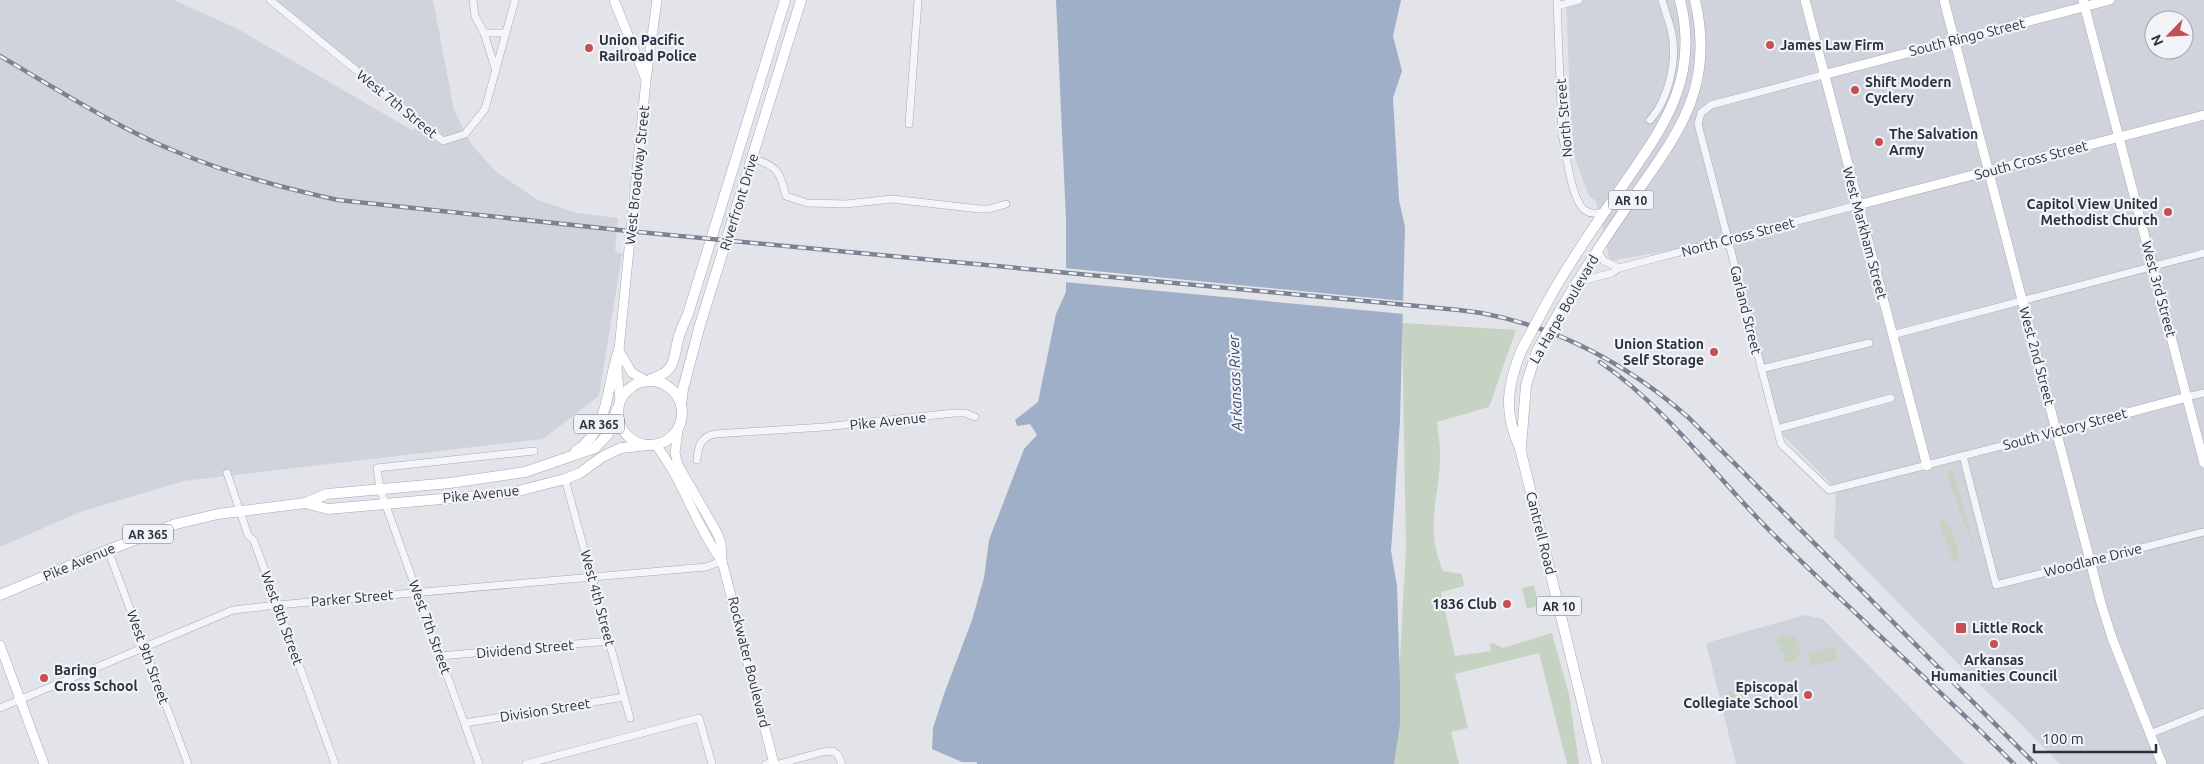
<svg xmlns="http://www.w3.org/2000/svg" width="2204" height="764" font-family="Ubuntu,sans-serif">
	<rect width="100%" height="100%" fill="#e2e4e9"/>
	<!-- built -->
	<g fill="#d0d3db" fill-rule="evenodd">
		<polygon points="0,0 174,0 236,28 412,130 426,124 277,0 433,0 454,110 472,145 495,171 538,200 577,213 618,218 615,252 622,254 599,396 543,439 184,481 80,512 0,547"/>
		<path d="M1566 0H2204V764H2060L2015 718 1966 672 1834 537 1836 489 1777 429 1728 240 1610 261 1596 201 1589 196 1572 151ZM2154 20H2184V50H2154Z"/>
		<polygon points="1805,615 1823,619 1965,764 1736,764 1706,643"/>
	</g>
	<!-- green -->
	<g fill="#c6d3c3">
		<path d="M1402 323 1516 330 1489 407 1437 422C1438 435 1441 449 1440 461 1438 504 1425 528 1443 571L1462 574 1464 586 1441 592 1455 656 1491 651 1489 644 1493 643 1503 648 1552 633 1569 695 1579 764H1567L1539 653 1455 674 1468 728 1451 732 1459 764H1394L1406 548Z"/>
		<polygon points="1953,470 1976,555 1946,472"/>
		<path d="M1944 518 1954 536 1959 557 1956 563 1952 561C1952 547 1939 536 1940 519Z"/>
		<polygon points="1534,585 1539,606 1527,609 1522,588"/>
		<polygon points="1786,635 1796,637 1802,650 1796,660 1785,663 1783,652 1781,652 1779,642 1776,643 1778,638"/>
		<polygon points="1835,647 1838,660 1811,666 1808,654"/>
		<path d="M1748 691 1752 708 1745 712 1738 706C1736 698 1740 693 1748 691Z"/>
		<circle cx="1731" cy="698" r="6"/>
	</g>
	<!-- water -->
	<polygon fill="#9fafc7" points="1056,0 1401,0 1393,36 1402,71 1393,98 1399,200 1405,227 1400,421 1391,551 1397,586 1400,687 1400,724 1394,764 977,764 977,762 962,762 932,749 933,728 944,694 972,620 984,578 989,540 1024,449 1037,435 1030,424 1017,426 1015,420 1038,402 1056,314 1066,292 1066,220"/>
	<!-- pier -->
	<polygon fill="#e2e4e9" points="1064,268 1404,301 1404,314 1064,282"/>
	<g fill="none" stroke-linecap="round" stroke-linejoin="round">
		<defs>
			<g id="street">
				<polyline points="270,0 443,141 465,134 485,109 515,0"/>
				<polyline points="473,0 475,16 484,33 496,71"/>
				<path d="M1557 0 1562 134C1566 151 1571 202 1586 211 1593 215 1599 213 1605 211"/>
				<polyline points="1557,6 1579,0"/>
				<polyline points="484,33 505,33"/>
				<polyline points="1823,75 1711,105 1701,113 1698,124 1781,444 1829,490 2056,432"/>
				<path d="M1650 120C1669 99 1677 61 1672 34 1670 23 1665 11 1662 0"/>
				<polyline points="909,124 918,0"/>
				<path d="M752 158C777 166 780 171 786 196L807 203 846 204 892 199 979 209H989L1006 204"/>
				<polyline points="1597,250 1604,261 1619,268"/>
				<polyline points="1577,282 1612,273 1619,268 1858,205"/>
				<polyline points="1892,335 2204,253"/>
				<polyline points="1761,369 1869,343"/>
				<polyline points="2187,397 2204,393"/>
				<polyline points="1777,429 1891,398"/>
				<polyline points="1963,456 1996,585 2204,532"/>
				<path d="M697 460C698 447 700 437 715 434L824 427 954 413H965L975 417"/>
				<polyline points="227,473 248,535 254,541 335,764"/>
				<polyline points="565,479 630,718"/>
				<polyline points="108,550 188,764"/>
				<polyline points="440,656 609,641"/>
				<polyline points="0,708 233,610 277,605 706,567 722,561"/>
				<polyline points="465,723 624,697"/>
				<polyline points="2150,734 2204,712"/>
				<polyline points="479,764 380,489 377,468 534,451"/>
				<polyline points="526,764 699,718 712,764"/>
				<polyline points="766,764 774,762"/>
				<polyline points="779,764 822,752 833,751 838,755 842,764"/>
			</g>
			<g id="secondary">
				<polyline points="614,0 645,77"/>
				<polyline points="1805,0 1927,466"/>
				<polyline points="1944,0 2101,603 2112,638 2162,764"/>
				<polyline points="2083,0 2204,463"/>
				<polyline points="1823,75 2110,0"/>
				<polyline points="1858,205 2204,115"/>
				<polyline points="619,351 632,373 645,380"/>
				<polyline points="620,401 617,369 646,80 657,0"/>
				<polyline points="678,430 675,453 678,465 716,531 721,543 722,561 774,764"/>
				<polyline points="2056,432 2187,397"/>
				<path d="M655 444C683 479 695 525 722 561"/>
				<polyline points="0,645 44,764"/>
			</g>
			<g id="primary">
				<path d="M1549 299C1569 263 1593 228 1617 194 1660 131 1701 82 1680 0"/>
				<path d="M1562 307C1583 272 1605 238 1628 205 1676 136 1716 90 1695 0"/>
				<path d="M1522 349C1507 385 1503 412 1520 448L1597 764"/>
				<path d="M651 379C675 372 673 361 678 340 680 331 684 323 688 314L785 0"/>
				<circle cx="650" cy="413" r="32"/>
				<polyline points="681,405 683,389 700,325 801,0"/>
				<polyline points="1521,447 1526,385 1537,351"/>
				<path d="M576 451C611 428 606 385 619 350"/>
				<polyline points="305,503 328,509 510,493 565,479 580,473 602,457 621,448 648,445"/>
				<polyline points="0,595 93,556 176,524 218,514 305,503 327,494 450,483 525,472 595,448 608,434 617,409"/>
			</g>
		</defs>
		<!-- street casing -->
		<use href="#street" stroke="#a7abb3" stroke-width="8"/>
		<!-- secondary casing -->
		<use href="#secondary" stroke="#a7abb3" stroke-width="10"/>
		<!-- primary casing -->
		<use href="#primary" stroke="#a2a8b4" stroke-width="11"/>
		<!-- street -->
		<use href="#street" stroke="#f4f5f8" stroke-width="7"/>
		<!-- secondary -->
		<use href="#secondary" stroke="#fff" stroke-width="9"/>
		<!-- primary -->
		<use href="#primary" stroke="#fff" stroke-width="10"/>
		<defs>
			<g id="rail">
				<path d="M0 56C58 90 116 127 177 152 229 174 283 188 338 200L638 232 1428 307C1446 309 1464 310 1481 313 1559 327 1630 366 1689 418L2035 764"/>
				<path d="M1600 362C1667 408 1714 475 1771 532 1851 611 1935 685 2014 764"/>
			</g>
		</defs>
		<!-- rail casing -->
		<use href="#rail" stroke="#7c8292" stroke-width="4.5"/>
		<!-- rail -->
		<use href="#rail" stroke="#f1f3f7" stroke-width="2.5" stroke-dasharray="8" stroke-linecap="butt"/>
		<defs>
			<g id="primary-bridge">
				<polyline points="1522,349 1549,299"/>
				<polyline points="1537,351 1562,307"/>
			</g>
		</defs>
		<!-- primary-bridge casing -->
		<use href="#primary-bridge" stroke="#a2a8b4" stroke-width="11" stroke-linecap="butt"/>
		<!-- primary-bridge -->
		<use href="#primary-bridge" stroke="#fff" stroke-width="10"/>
	</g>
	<!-- markers -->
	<g fill="#c64f56" stroke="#f1f3f7" stroke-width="2">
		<circle cx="1770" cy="45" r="5"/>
		<circle cx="589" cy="48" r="5"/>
		<circle cx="1855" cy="90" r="5"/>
		<circle cx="1879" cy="142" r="5"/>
		<circle cx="2168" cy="212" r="5"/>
		<circle cx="1714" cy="352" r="5"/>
		<circle cx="1507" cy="604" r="5"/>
		<rect x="1955" y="622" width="12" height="12" rx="2.5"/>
		<circle cx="1994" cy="644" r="5"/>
		<circle cx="44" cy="678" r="5"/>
		<circle cx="1808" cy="695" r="5"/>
	</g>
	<g text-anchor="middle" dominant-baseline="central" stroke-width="4.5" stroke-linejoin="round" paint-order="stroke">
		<!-- shield labels -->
		<g fill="#f1f3f7" stroke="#666b77" stroke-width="1">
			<rect x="1608.5" y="190.5" width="45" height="19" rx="4"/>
			<rect x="574" y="414.5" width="50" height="19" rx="4"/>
			<rect x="123" y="524.5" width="50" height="19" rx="4"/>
			<rect x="1536.5" y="596.5" width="45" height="19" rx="4"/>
		</g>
		<g font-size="12" font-weight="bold" fill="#2b3140">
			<text x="1631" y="200">AR 10</text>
			<text x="599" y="424">AR 365</text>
			<text x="148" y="534">AR 365</text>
			<text x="1559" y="606">AR 10</text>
		</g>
		<!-- street labels -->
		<g font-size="14" fill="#2b3140" stroke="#f1f3f7">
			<text transform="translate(1967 37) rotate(-14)">South Ringo Street</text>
			<text transform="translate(397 104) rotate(39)">West 7th Street</text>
			<text transform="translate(1564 118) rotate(-95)">North Street</text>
			<text transform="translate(2031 160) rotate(-15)">South Cross Street</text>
			<text transform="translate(637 175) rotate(-84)">West Broadway Street</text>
			<text transform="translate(739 202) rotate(-73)">Riverfront Drive</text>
			<text transform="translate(1865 233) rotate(75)">West Markham Street</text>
			<text transform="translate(1738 237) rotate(-15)">North Cross Street</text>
			<text transform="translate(2159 289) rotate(75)">West 3rd Street</text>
			<text transform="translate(1564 309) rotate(-60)">La Harpe Boulevard</text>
			<text transform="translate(1746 310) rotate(76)">Garland Street</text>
			<text transform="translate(2037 356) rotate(75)">West 2nd Street</text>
			<text transform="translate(888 421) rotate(-6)">Pike Avenue</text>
			<text transform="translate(2065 429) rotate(-15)">South Victory Street</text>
			<text transform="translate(481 494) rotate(-6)">Pike Avenue</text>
			<text transform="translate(1541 533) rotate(76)">Cantrell Road</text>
			<text transform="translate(2093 560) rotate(-14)">Woodlane Drive</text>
			<text transform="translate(79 562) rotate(-23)">Pike Avenue</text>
			<text transform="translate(352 598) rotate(-5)">Parker Street</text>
			<text transform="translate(598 598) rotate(75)">West 4th Street</text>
			<text transform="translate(282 618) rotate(70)">West 8th Street</text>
			<text transform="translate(430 627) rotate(70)">West 7th Street</text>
			<text transform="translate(525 649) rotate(-5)">Dividend Street</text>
			<text transform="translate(148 657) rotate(70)">West 9th Street</text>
			<text transform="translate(749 662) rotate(76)">Rockwater Boulevard</text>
			<text transform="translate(545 710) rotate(-9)">Division Street</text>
		</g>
		<!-- poi labels -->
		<g font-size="14" font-weight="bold" fill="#2b3140" stroke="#f1f3f7" text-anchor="start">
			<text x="599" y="40">Union Pacific<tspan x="599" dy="16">Railroad Police</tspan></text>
			<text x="1780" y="45">James Law Firm</text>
			<text x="1865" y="82">Shift Modern<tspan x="1865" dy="16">Cyclery</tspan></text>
			<text x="1889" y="134">The Salvation<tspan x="1889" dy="16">Army</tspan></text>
			<text x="2158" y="204" text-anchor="end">Capitol View United<tspan x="2158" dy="16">Methodist Church</tspan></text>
			<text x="1704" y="344" text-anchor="end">Union Station<tspan x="1704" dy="16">Self Storage</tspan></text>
			<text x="1497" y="604" text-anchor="end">1836 Club</text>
			<text x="1972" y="628">Little Rock</text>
			<text x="1994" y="660" text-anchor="middle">Arkansas<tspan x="1994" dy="16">Humanities Council</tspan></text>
			<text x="54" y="670">Baring<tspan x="54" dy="16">Cross School</tspan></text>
			<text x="1798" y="687" text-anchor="end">Episcopal<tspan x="1798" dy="16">Collegiate School</tspan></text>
		</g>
		<!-- water labels -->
		<g font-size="15" font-style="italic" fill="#374c72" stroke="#f1f3f7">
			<text transform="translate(1235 383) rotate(-92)">Arkansas River</text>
		</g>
	</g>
	<!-- north arrow -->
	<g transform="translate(2169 35) rotate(246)"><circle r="24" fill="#f1f3f7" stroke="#a2a5ae"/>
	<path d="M0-4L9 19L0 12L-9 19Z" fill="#c64f56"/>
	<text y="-8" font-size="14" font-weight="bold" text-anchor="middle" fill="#2b3140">N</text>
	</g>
	<!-- scale -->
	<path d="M2034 744v8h122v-8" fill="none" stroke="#2b3140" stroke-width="2.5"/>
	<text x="2042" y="744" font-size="15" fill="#2b3140" stroke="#f1f3f7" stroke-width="4" paint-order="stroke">100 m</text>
</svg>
